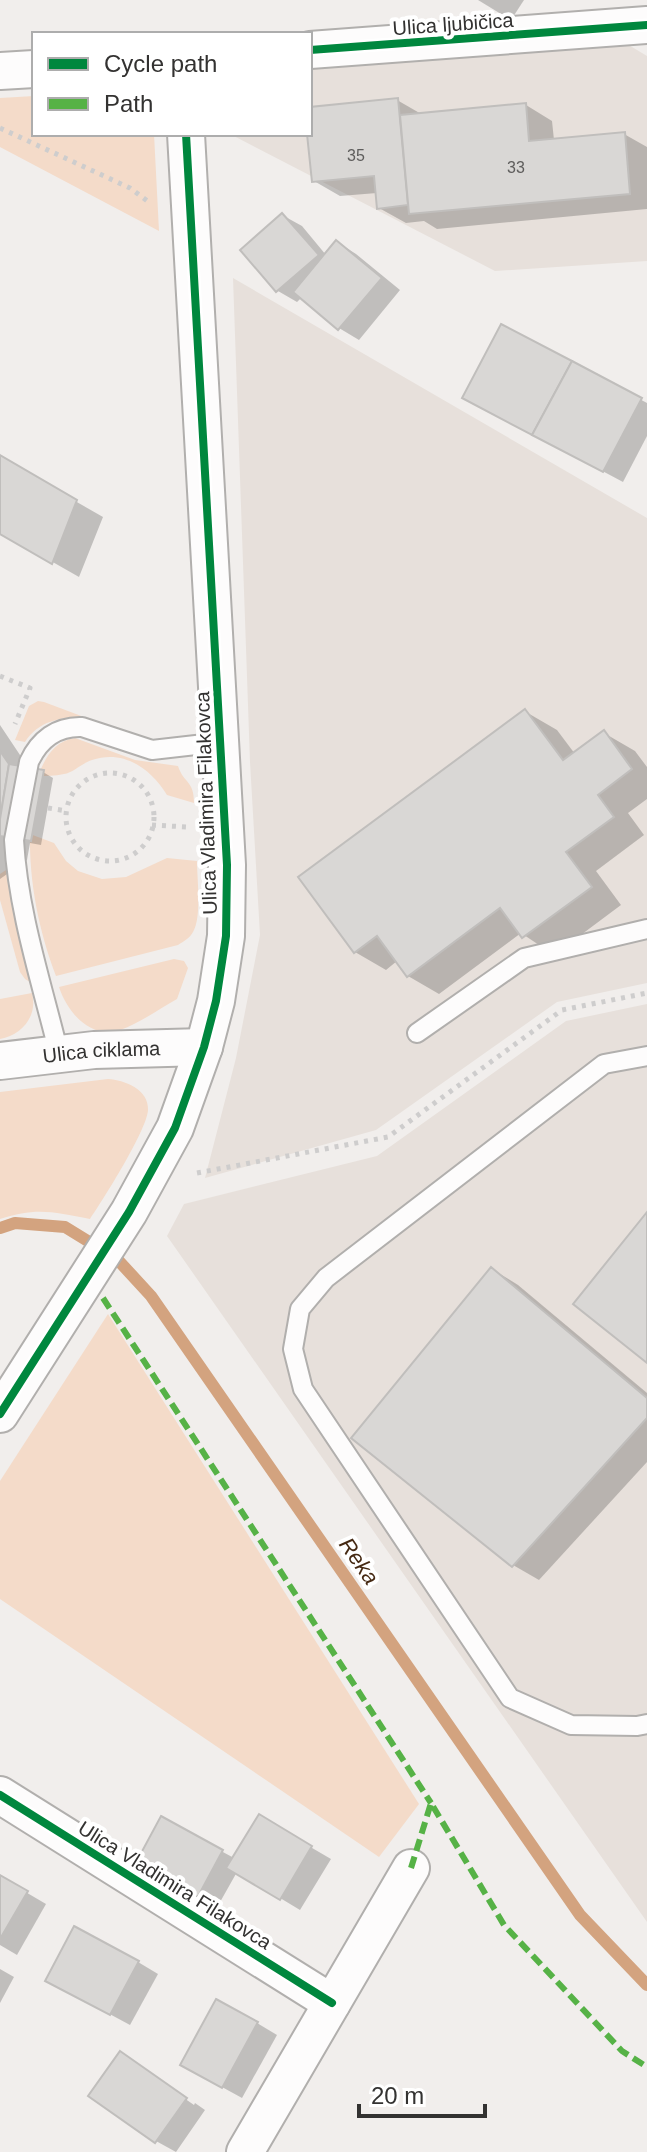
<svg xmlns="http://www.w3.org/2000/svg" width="647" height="2152" font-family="Arial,sans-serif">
	<rect width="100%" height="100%" fill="#f1eeec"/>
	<!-- built -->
	<g fill="#e7e0db">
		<polygon points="627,44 647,56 647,261 495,271 230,134 310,134 310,67"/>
		<polygon points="233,278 647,518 647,983 557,1002 376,1130 205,1178 236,1058 260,935 250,762"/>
		<polygon points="647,1004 647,1922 167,1236 184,1204 377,1156 566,1021"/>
	</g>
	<!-- green -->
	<g fill="#f4dbc9">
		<polygon points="34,96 34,134 154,134 159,231 0,147 0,98"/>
		<path d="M38 701 44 702 84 717C61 717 38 721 25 742L15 740 29 706Z"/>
		<path d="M75 738 135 760 178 766C184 784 194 780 194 803L167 795C151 769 124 749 92 760 82 763 73 773 64 774 55 776 46 776 38 776 45 758 54 741 75 738Z"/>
		<path d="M30 834 54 843 66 861 78 871 102 879 126 877 167 858 197 861C197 879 202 917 193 932 190 938 184 941 178 945L56 976C39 931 29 883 30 834Z"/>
		<polygon points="6,870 30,982 25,979 20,972 0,900 0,874"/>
		<path d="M174 959 184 961 188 968 177 999C159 1009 140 1023 120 1030 91 1040 67 1012 59 987Z"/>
		<path d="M32 993C38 1016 22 1035 0 1039V999Z"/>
		<path d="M108 1079C124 1080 149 1089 148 1110 147 1130 103 1200 90 1219 54 1212 36 1207 0 1219V1092Z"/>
		<polygon points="108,1314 419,1804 379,1857 0,1599 0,1481"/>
	</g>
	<!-- shadow -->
	<g fill="#0003">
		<polygon points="478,0 524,0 511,20"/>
		<polygon points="397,100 423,115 526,105 552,121 554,140 624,134 647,147 647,209 437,229 424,221 406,223 379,208 377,193 340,196 314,181 309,134 310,109"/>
		<polygon points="282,215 302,226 326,255 337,242 356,254 400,290 359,340 339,328 302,297 297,302 278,291"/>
		<polygon points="502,326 647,403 647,436 623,482 484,408"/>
		<polygon points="0,458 103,517 79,577 0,532"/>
		<polygon points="526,712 557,730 575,754 604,733 635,751 647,767 647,799 628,813 644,835 596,871 621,905 554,955 521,933 439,994 408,976 397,961 386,970 355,952"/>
		<polygon points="0,725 30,770 43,772 53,778 41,845 30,843 27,860 0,879"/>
		<polygon points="492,1269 518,1285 647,1393 647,1462 539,1580 513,1565"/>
		<polygon points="259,1817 331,1859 300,1910 237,1872 215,1911 136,1867 162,1819 234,1858"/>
		<polygon points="0,1877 46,1904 17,1955 0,1945"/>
		<polygon points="138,1962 158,1974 130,2025 67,1991"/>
		<polygon points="0,1969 14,1977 0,2003"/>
		<polygon points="257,2023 277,2035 242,2098 182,2065"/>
		<polygon points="138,2066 194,2105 195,2103 205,2110 176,2152 156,2141"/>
	</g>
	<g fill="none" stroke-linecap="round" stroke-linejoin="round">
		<!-- stream -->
		<polyline stroke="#d3a37f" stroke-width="12" points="0,1228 15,1223 65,1227 117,1259 151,1296 580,1915 647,1985"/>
	</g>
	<!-- building -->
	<g fill="#d9d7d5" stroke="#c0bebc" stroke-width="2">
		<polygon points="398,98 408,205 377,209 374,176 312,182 307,134 310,134 310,107"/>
		<polygon points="526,103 529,141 625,132 630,194 409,214 400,115"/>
		<polygon points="282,213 319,255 276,292 240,250"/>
		<polygon points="336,240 382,278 338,330 293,292"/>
		<polygon points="501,324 572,361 532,435 462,398"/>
		<polygon points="572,361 642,398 603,472 532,435"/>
		<polygon points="0,455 77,500 52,564 0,534"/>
		<polygon points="525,709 563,760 604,730 632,769 598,795 614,817 566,852 592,887 522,938 500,908 407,977 377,936 354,953 298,877"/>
		<polygon points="0,751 9,764 0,819"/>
		<polygon points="9,764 44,770 31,841 0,836 0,819"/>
		<polygon points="647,1212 647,1363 573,1304"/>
		<polygon points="491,1267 647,1398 647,1418 512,1567 351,1438"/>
		<polygon points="259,1814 312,1846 280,1900 226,1868"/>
		<polygon points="161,1816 223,1850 195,1902 133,1868"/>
		<polygon points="0,1875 28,1891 0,1939"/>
		<polygon points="74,1926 139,1961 110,2015 45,1981"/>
		<polygon points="216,1999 258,2022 222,2088 180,2065"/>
		<polygon points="120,2051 187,2098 155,2143 88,2096"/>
	</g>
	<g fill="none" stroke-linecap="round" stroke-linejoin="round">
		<defs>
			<g id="lane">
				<polyline points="417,1033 524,958 647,929"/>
				<path d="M59 1054C42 984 18 912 14 840L29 762C39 740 57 726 82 727L152 750 222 742"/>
				<polyline points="647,1056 604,1064 326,1278 300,1309 293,1349 303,1389 510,1698 571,1725 637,1726 647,1724"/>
			</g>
			<g id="street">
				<polyline points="310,50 647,25"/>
				<polyline points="0,71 34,69"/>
				<path id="s1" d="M0 1061 94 1050 204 1047"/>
				<polyline points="0,1414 129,1212 175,1128 204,1047 216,1001 226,936 227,865 186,134"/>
				<polyline points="0,1795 332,2003"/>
				<polyline points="245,2152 411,1868"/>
			</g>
		</defs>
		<!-- lane casing -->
		<use href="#lane" stroke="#b1afad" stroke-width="22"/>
		<!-- street casing -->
		<use href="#street" stroke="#b1afad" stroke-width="40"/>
		<!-- path -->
		<g stroke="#cecdcd" stroke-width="5" stroke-dasharray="4 6" stroke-linecap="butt">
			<polyline points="0,128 130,188 150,203"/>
			<polyline points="0,676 30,688 15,724"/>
			<circle cx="110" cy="817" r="44"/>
			<polyline points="48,808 67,811"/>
			<polyline points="152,825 187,827"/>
			<polyline points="197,1173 388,1137 562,1010 647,993"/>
		</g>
		<!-- lane -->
		<use href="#lane" stroke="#fdfcfc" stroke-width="18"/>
		<!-- street -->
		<use href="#street" stroke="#fdfcfc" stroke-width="36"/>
		<!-- quiet -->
		<g stroke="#56b246" stroke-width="6" stroke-dasharray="12 6" stroke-linecap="butt">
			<polyline points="103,1298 431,1803"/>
			<polyline points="411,1868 431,1803 504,1925 622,2051 647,2067"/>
		</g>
		<defs>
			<g id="cycleway">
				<polyline points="310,50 647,25"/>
				<polyline points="0,1414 129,1212 175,1128 204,1047 216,1001 226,936 227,865 186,134"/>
				<polyline points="0,1795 332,2003"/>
			</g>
		</defs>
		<!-- cycleway casing -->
		<use href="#cycleway" stroke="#fff" stroke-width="13"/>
		<!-- cycleway -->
		<use href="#cycleway" stroke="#00873e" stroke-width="8"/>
	</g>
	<g text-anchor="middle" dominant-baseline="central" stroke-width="8" stroke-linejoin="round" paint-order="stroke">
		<!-- number labels -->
		<g font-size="16" fill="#5e5d5c">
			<text x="356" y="155">35</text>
			<text x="516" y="167">33</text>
		</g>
		<!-- street labels -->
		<g font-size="20" fill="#333231" stroke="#fff">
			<text transform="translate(453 24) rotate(-4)">Ulica ljubičica</text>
			<text transform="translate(206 803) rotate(-92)">Ulica Vladimira Filakovca</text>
			<text stroke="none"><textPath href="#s1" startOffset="102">Ulica ciklama</textPath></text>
			<text transform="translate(175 1885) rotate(32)">Ulica Vladimira Filakovca</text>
		</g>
		<!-- water labels -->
		<g font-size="22" font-style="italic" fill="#452913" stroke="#fff">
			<text transform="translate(359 1561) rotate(55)">Reka</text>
		</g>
	</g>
	<!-- legend -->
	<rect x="32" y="32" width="280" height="104" fill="#ffffff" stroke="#adadad" stroke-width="2"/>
	<rect x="48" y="58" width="40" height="12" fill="#00873e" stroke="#adadad" stroke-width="2"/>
	<text x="104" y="72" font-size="24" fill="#333231">Cycle path</text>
	<rect x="48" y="98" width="40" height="12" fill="#56b246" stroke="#adadad" stroke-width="2"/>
	<text x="104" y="112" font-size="24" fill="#333231">Path</text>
	<!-- scale -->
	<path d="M359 2104v12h126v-12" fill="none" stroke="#333231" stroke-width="4"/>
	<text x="371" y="2104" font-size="24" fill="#333231" stroke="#ffffff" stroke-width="6" paint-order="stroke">20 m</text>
</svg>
